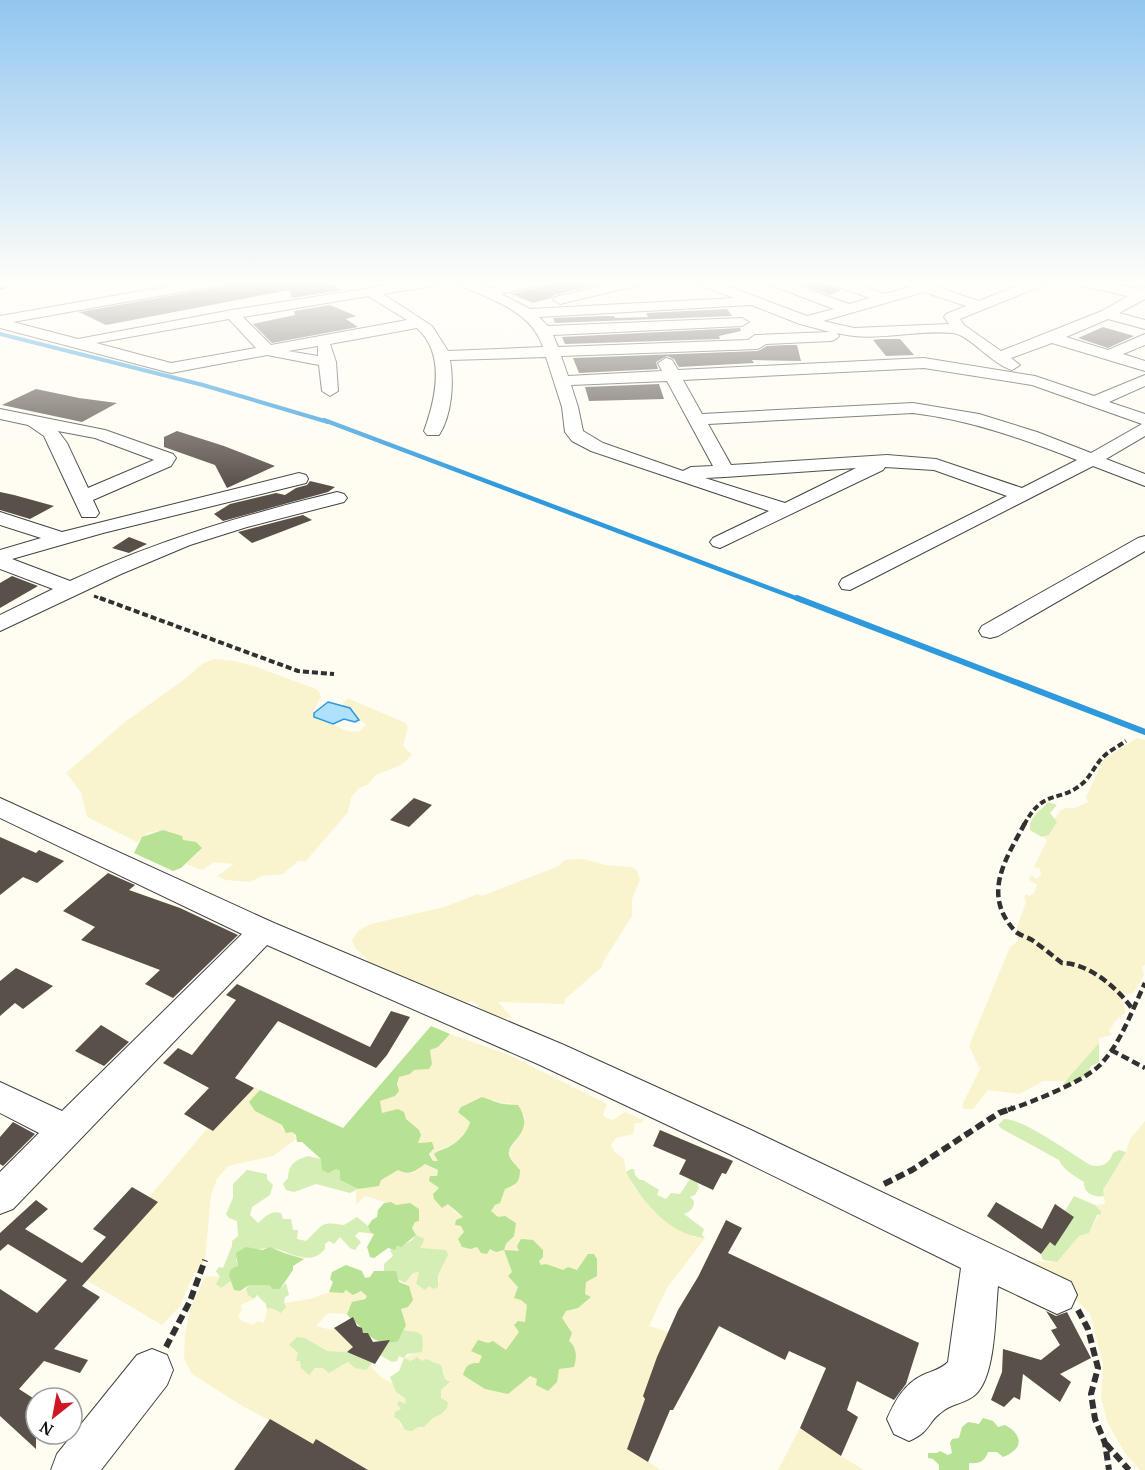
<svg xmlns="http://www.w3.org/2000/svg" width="1145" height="1470" font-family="'PT Serif',serif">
	<rect width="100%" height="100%" fill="#fffcf1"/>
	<!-- farmland -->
	<g fill="#f9f4cd">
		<polygon points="214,659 234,661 254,666 316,689 320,693 321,697 314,709 314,717 350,732 360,731 366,724 359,720 354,711 342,705 347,698 406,723 408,727 403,746 412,755 401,765 376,775 367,785 359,788 351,798 348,812 306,861 298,861 283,874 262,876 250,882 226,880 217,876 234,864 214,862 202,870 186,864 199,852 183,840 163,830 148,833 137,842 87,817 81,792 66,773 125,722 186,678 202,664"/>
		<polygon points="1137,738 1145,740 1145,965 1142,967 1144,975 1133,993 1120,995 1126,1012 1116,1020 1109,1031 1112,1035 1099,1038 1099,1043 1071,1077 1063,1081 1043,1081 1020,1094 988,1090 973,1109 964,1109 962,1105 980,1069 969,1046 1010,947 1018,941 1017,926 1026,902 1024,898 1026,894 1029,896 1034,893 1037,885 1029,880 1031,875 1037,879 1041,875 1040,869 1034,867 1047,840 1044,837 1049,835 1055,826 1056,820 1054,819 1061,810 1066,808 1075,808 1088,802 1086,797 1104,759"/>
		<polygon points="583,859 605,865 632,867 637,871 640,880 632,899 632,916 603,962 602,967 565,999 564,1004 498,1002 511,1017 501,1019 487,1015 474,1001 456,1003 369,964 365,957 355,948 352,940 359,930 371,924 444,907 478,894 482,896 559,866 565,860"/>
		<polygon points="450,1034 509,1055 607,1104 603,1115 606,1118 613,1120 625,1112 643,1120 642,1123 635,1123 633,1134 616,1138 611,1145 614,1151 624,1159 626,1172 635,1189 649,1205 693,1237 705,1238 667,1288 649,1326 668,1332 643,1396 645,1399 627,1449 661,1470 368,1470 317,1439 302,1458 292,1432 244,1407 192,1374 184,1358 185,1334 190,1310 204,1279 207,1276 220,1277 227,1283 232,1280 240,1291 246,1289 248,1295 254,1299 241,1305 242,1309 238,1316 242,1321 253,1325 258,1321 264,1323 267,1309 271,1308 277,1312 283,1303 310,1299 333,1291 361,1291 367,1296 348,1309 347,1314 328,1313 316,1326 332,1330 334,1328 353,1347 347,1352 327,1351 305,1338 292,1349 298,1353 301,1361 315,1368 341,1367 348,1362 366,1370 370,1365 381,1377 393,1384 396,1392 405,1398 407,1404 401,1409 399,1420 401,1427 424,1427 433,1418 440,1415 441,1390 450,1382 445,1379 444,1372 433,1361 411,1361 404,1358 416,1352 424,1340 410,1331 403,1330 406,1325 401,1309 409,1291 409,1286 405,1283 413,1273 419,1272 416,1284 419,1287 429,1286 439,1282 438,1275 444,1258 433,1250 419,1248 425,1239 416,1235 412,1228 415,1222 395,1205 365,1196 356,1205 356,1191 398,1170 413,1173 425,1164 438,1170 437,1176 429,1181 439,1189 434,1199 442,1207 448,1203 455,1212 463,1217 455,1225 461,1226 481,1253 487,1254 490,1249 506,1244 514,1236 491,1211 505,1189 514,1186 509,1151 523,1129 525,1116 510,1103 502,1104 495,1100 475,1100 461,1107 463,1117 470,1122 469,1128 454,1144 438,1150 434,1155 439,1161 433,1161 427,1142 418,1143 421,1135 419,1130 391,1111 382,1114 380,1101 395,1096 399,1077 414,1070 420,1070 432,1064 430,1050 438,1047"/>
		<polygon points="246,1083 260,1090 250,1102 255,1111 282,1125 283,1130 292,1131 296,1139 273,1156 228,1166 217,1179 211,1195 205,1260 201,1271 194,1273 180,1306 162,1325 81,1277"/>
		<polygon points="1145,1121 1145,1470 1140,1470 1125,1453 1107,1422 1101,1397 1103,1365 1090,1314 1066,1289 1029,1261 1057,1262 1079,1236 1089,1233 1101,1210 1095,1205 1105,1204 1103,1190 1126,1152 1130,1139"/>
		<polygon points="800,1428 841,1456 864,1470 778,1470"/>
	</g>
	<!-- green -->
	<g fill="#d4eeb5">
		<path d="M1048 802 1057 805 1050 813 1057 822 1049 835 1042 837 1030 830C1029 816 1040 812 1048 802Z"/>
		<polygon points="1099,1043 1099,1062 1091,1066 1086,1076 1066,1085 1063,1084"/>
		<path d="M1004 1119C1022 1118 1072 1154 1090 1165 1102 1168 1109 1164 1113 1153L1119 1150 1126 1152 1103 1190 1104 1196C1094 1198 1083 1193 1084 1182 1076 1177 1062 1169 1059 1160L1002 1129 998 1125Z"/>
		<path d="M308 1156 321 1159 340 1171V1180L358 1189 350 1193 316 1184 294 1192 286 1190 283 1184 288 1178C289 1163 296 1160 308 1156Z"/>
		<path d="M631 1169H634L635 1175 640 1180H643L659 1190 657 1195 666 1199 671 1193 680 1194 690 1179 697 1182 699 1188 695 1195 690 1197 694 1201C694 1208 691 1211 684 1214L704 1229 702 1235 705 1238C671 1236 641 1201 626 1172Z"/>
		<path d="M247 1170 267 1174V1179L273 1185 270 1195 252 1207 250 1215 258 1223C266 1216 271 1210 281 1213L283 1219H291L293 1230H298L297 1239 306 1241C324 1224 320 1221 344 1225L357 1217 368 1226 370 1232 375 1234 359 1232 355 1236 361 1242 355 1250 350 1248 340 1237 334 1244 329 1241 325 1244V1249C309 1268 290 1251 272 1248 263 1246 244 1255 236 1259L238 1266 232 1280 221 1288 216 1284 220 1277 216 1271 219 1267 223 1268 232 1246V1241L238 1236 237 1221 229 1218 226 1214 233 1198V1184Z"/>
		<polygon points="1074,1196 1095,1205 1101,1211 1101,1214 1097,1215 1089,1233 1079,1236 1057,1262 1043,1260 1041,1254 1050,1242 1055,1245 1074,1217 1065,1211"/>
		<polygon points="416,1235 425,1239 420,1248 446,1250 448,1255 438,1275 438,1287 434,1289 429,1286 425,1290 416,1284 419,1272 413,1273 405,1283 384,1272 384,1264 393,1256 390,1250 411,1241"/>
		<polygon points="286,1283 289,1295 285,1297 284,1303 286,1307 281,1313 271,1308 267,1309 266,1304 257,1295 254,1299 248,1295 246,1289 249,1285 269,1285 280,1289"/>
		<path d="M403 1330C421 1333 425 1330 422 1352L407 1354 404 1358 411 1361 417 1357 422 1361 426 1359 441 1365 445 1379 450 1382 441 1390V1398L448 1402 447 1408 440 1415 433 1418 424 1427H418L412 1431 405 1430 399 1420 394 1417 395 1412 401 1409 397 1404 399 1401 406 1404 405 1398 396 1392 390 1377 399 1371 404 1358 399 1356 397 1361 392 1362 380 1355 383 1341 400 1337Z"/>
		<polygon points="297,1337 305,1338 327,1351 347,1352 372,1363 366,1370 355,1368 348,1362 329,1373 323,1368 315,1368 309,1375 301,1368 300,1361 296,1361 298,1353 289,1345"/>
	</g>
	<!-- forest -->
	<g fill="#b7e193">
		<polygon points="163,830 182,836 183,840 196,842 202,848 181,868 173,871 134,853 142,837"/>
		<path d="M431 1026 450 1034 438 1047 430 1050 432 1064 429 1069 414 1070 410 1074 399 1077 397 1084 399 1091 395 1096 380 1101 382 1113 398 1109 404 1112 406 1119 419 1130 421 1135 418 1143 432 1142 434 1148 429 1154 433 1161H438L434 1154C440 1149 446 1149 452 1145 459 1141 469 1130 470 1122L458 1112 461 1107 482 1097 502 1104 518 1105C537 1133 506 1141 509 1155 510 1160 517 1166 520 1170 520 1182 516 1185 505 1189L500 1203 495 1205 491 1211 498 1217 505 1216 516 1223 514 1236 506 1244 504 1250 519 1251 517 1246 521 1239 533 1240 543 1250V1257L539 1261 541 1265 546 1264 563 1270 568 1267 577 1270 588 1254H594L597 1259V1276L586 1282 585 1294 591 1297 578 1308 566 1311 562 1318 572 1333 569 1341C577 1347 577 1358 574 1367L559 1369 557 1382 548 1391 536 1385 537 1379 530 1376 508 1394 485 1389 463 1375C466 1365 469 1363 479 1363L482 1356 471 1351 478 1340 488 1343 493 1341 506 1350 519 1332 514 1325 518 1321 525 1322 527 1305 521 1300 514 1298 518 1287 508 1276 512 1272 504 1250 496 1252 490 1249 487 1254 481 1253 477 1247 471 1249 462 1247 458 1239 464 1232 461 1226 455 1225 456 1220 463 1217 448 1204 442 1208 434 1199 433 1194 439 1188 429 1181 430 1176H437L438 1170 425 1164C415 1171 410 1176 398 1170L381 1180 379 1186 358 1189 340 1180V1171L336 1169 328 1173 322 1170 321 1159 302 1142H297L296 1135 292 1132 286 1133 282 1125 255 1111 249 1102 260 1090 343 1128Z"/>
		<polygon points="391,1202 396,1205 410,1203 419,1209 419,1221 415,1222 412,1228 416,1235 401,1247 397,1246 395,1250 388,1248 374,1258 370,1257 367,1247 374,1234 370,1232 368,1226 372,1220 377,1217 378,1210 384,1203"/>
		<polygon points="246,1247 262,1250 270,1247 284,1253 304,1259 293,1266 293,1270 280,1289 273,1289 269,1285 249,1285 240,1291 234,1290 229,1275 231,1269 238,1266 236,1253"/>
		<path d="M346 1265 362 1271 365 1278 370 1277 374 1271H396L399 1282 409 1286 413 1300 408 1307 401 1309 406 1325 398 1341C388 1344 374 1343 368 1333H363C362 1324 351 1321 347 1314L352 1302 365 1299 367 1296 361 1291 353 1295 346 1290 343 1293 329 1292 333 1282 330 1279 332 1272Z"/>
		<path d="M983 1418 993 1421 998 1427 1005 1425C1024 1435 1023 1450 1003 1457L997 1452H988C985 1462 978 1464 969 1463V1470H939V1465L933 1459 928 1458V1453H937L940 1451 948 1455 952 1453 950 1443 952 1439 959 1438 962 1427 968 1422 979 1424Z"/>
	</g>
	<!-- water -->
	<polygon fill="#afe1fd" stroke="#2e99dc" stroke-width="1.5" points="328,702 350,708 359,720 355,722 344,719 333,724 314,717 314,713"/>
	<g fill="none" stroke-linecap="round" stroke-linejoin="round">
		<!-- stream-far2 -->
		<polyline stroke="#2e99dc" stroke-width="4" points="0,334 203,385 328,422"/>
		<!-- stream-far1 -->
		<polyline stroke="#2e99dc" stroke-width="4.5" points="324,420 801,600"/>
		<!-- stream -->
		<polyline stroke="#2e99dc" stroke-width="6" points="797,598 1145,732"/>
	</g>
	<!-- building -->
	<g fill="#59504a">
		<polygon points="229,281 329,281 342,290 292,298 290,290 106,325 79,312 220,287"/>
		<polygon points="549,281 599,281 600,284 554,295 551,298 533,303 511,294 546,286"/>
		<polygon points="791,281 826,281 829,286 842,290 830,295"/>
		<polygon points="330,305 356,316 346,319 358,327 272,343 253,324 295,315 294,311"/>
		<polygon points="727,309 732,316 555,323 553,318 605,316 614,316 615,318 648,317 646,313"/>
		<polygon points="1103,327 1134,336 1108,348 1078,338"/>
		<polygon points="740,328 741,331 719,336 720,339 565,344 562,337"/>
		<polygon points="879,339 900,339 914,355 886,356 873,340"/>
		<polygon points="787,345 797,345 801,361 752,360 754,363 679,367 674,359 667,356 656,362 658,369 579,373 573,358 758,351 767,346"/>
		<polygon points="659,384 664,399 589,401 585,387"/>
		<polygon points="36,389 79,398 117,403 82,422 2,405"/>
		<polygon points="177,431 224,446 275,466 227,488 215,465 164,447 164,437"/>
		<polygon points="310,481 335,487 328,492 223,521 214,514 230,504 276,493 285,495 296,488 307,485"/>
		<polygon points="0,492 14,495 54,506 30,519 0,510"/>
		<polygon points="303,515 312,520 252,543 238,532"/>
		<polygon points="129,537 147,544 129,553 112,548"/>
		<polygon points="12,576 38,586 0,608 0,583"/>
		<polygon points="414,798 432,805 409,827 390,820"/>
		<polygon points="0,837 36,853 39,850 64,861 37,883 23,877 0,895"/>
		<polygon points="108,873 135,885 129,890 180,908 238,935 173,998 145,984 160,970 81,940 95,927 63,911"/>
		<polygon points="16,968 53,986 23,1009 15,1003 0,1016 0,981"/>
		<polygon points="237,984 370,1047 391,1011 410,1017 387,1055 376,1068 278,1021 235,1078 254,1088 213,1131 184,1114 209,1088 163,1063 178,1048 192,1055 236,1000 226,995"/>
		<polygon points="101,1025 129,1042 104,1066 75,1051"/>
		<polygon points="13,1122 35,1134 3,1166 0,1164 0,1137"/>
		<polygon points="660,1130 733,1161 726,1174 722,1173 713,1190 679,1174 686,1160 653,1146"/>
		<polygon points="132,1187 158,1202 82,1286 100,1297 54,1349 88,1360 80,1373 44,1361 19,1389 36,1400 36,1449 0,1416 0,1289 37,1313 67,1280 8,1244 0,1251 0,1233 36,1200 48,1209 25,1229 82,1263 106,1237 93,1229"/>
		<polygon points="996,1202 1042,1229 1055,1204 1074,1217 1055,1246 1050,1242 1041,1254 987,1216"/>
		<polygon points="726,1220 742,1228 728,1253 919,1343 906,1384 894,1400 857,1381 847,1410 858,1417 841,1456 800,1428 826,1368 789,1351 785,1360 719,1326 673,1410 670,1410 648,1462 627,1449 645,1399 643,1396 657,1357 678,1310 698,1277"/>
		<polygon points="1046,1311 1056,1316 1067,1312 1091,1358 1060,1374 1071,1382 1060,1402 1023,1374 1020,1400 1014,1397 1004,1407 991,1400 1002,1372 1003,1349 1041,1360 1060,1345 1051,1330 1057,1328"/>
		<polygon points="353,1317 357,1326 362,1328 363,1333 368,1333 373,1342 390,1340 375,1364 347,1352 353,1347 334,1328"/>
		<polygon points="270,1419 313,1444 316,1439 368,1470 234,1470"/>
	</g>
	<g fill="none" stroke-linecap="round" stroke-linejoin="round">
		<defs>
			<g id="minor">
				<path d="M198 281H227L220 285 13 322 78 339 232 310 414 281H445L438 285 383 294 432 326 448 351 543 347C531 310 489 299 457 284L455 281H473L489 288 523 281H547L545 284 501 294 530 309 734 298 697 284 695 281H714L807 316 834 309 768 284 766 281H785L849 304 870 298 830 284 828 281H847L885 294 910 287 904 285 903 281H919L979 301 1029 281H1048L1046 284 960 319 964 325 1001 351 1102 311 1128 296 1073 284 1071 281H1097L1138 289 1145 287V299L1119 313 1145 320V329L1108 319 1066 337 1108 350 1145 334V345L1123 354 1145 361V371L1052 343 1011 358 1020 365 1012 370C993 365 968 334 953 333 914 329 875 343 837 333L839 336 836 339 831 341 766 344 758 349 561 356 568 376 662 371 658 363 666 358 672 360 678 370 924 358 1035 376 1094 396 1145 375V386L1109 402 1145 414V436L1106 459 1145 474V486L1093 466 850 590 842 589 839 584 842 579 1007 496 934 470 885 467 883 470 720 548 713 546 710 542 713 538 769 511 591 451 572 441 565 432 562 407 546 357 450 360C454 383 452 415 439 435H427L424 431C436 398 446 354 417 328L330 344 336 362 338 391 330 396 322 391 319 365 267 355 171 373 0 328V316ZM924 292 966 306 946 314 944 317 949 324 854 328 823 321ZM368 296 407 320 271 345 243 317ZM751 305 800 324 830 332 755 335 748 340 558 347 553 335 742 326 749 322 742 318 548 326 539 317ZM229 319 256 348 171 363 96 343ZM318 346V356L288 351ZM924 368 1032 385 1142 424 1091 453 1037 432 979 414 913 403 702 414 683 380ZM667 381 713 466 691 467 683 471 603 443 583 431 578 407 571 385ZM913 413C971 420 1023 439 1077 460L1022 488 936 459 887 455 731 465 708 424ZM856 468 785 503 705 478 725 477Z"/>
				<polygon points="622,281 645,281 643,284 560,304 553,300 555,297"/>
				<path d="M0 409 105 430 173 454 176 458 171 466 93 500 99 513 96 517H82L44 436 28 425 0 419ZM58 431 95 438 154 460 88 488 67 443Z"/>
				<path d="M299 473 306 475 308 479 306 483 103 533 12 559 70 581C158 540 244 515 337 492L344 494 347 498 344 502 247 527 190 545 121 574 0 631V615L53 589 0 569V550L41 538 0 525V512L62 532Z"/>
				<polygon points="1145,536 1145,551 998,636 990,638 982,636 979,631 982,626 1138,538"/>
				<path d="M0 798 274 923 564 1045 751 1130 1071 1282 1077 1295 1071 1308 1057 1314 998 1286C995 1314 996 1375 976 1394 967 1403 953 1403 943 1411 926 1423 932 1431 909 1441L894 1434 887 1419C895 1401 904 1384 923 1375 932 1371 941 1369 948 1362L961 1268 725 1152 540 1065 267 945 13 1209 0 1214V1172L39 1133 0 1113V1082L62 1111 242 934 0 818Z"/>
				<polygon points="152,1349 167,1355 173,1370 167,1385 101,1470 51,1470 57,1454 137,1355"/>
			</g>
			<polygon id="major" points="0,281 12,281 6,287 0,288"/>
		</defs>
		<!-- minor casing -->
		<use href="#minor" stroke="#424242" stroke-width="2"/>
		<!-- major casing -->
		<use href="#major" stroke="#202020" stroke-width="3"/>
		<!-- path-far3 -->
		<polyline stroke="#313131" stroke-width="3" stroke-dasharray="4.5 2" stroke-linecap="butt" points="94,596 104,600"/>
		<!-- path-far2 -->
		<g stroke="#313131" stroke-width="4" stroke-dasharray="6 3" stroke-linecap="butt">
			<polyline points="100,598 298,671 334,674"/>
			<path d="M1024 825C1044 787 1059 804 1083 783 1091 776 1095 765 1103 757 1109 751 1119 746 1126 741"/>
		</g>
		<!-- path-far1 -->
		<g stroke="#313131" stroke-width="4.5" stroke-dasharray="8 4" stroke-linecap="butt">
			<path d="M1025 823C1006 859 981 894 1015 931 1019 935 1027 937 1032 940 1042 947 1052 955 1062 963 1089 963 1119 989 1133 1010"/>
			<polyline points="1111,1050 1145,1068"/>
			<path d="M1008 1110C1032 1102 1083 1082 1100 1065 1121 1043 1132 1010 1145 983"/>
		</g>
		<!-- path -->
		<g stroke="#313131" stroke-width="6" stroke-dasharray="9 4.5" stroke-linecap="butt">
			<polyline points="884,1184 912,1170 999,1113 1013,1108"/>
			<polyline points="1078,1310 1088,1329 1098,1368 1091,1394 1095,1419 1105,1443 1109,1470"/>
			<polyline points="166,1347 190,1301 205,1260"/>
			<polyline points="1106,1444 1129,1470"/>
		</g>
		<!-- minor -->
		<use href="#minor" fill="#fff" fill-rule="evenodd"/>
		<!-- major -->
		<use href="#major" fill="#ffd661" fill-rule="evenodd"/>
	</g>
	<!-- sky -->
	<linearGradient id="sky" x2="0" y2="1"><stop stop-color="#91c6f0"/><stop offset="0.58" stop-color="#fffef9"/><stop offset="1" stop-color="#fffef9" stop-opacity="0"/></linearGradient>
	<rect width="1145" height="487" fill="url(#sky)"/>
	<!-- north arrow -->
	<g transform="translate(54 1416) rotate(211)"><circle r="28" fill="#ffffff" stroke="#9f9f9f" stroke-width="1.5"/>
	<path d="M0-4.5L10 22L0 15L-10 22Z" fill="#cf1723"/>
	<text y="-9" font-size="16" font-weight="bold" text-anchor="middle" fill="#0f0f0f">N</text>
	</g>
</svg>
